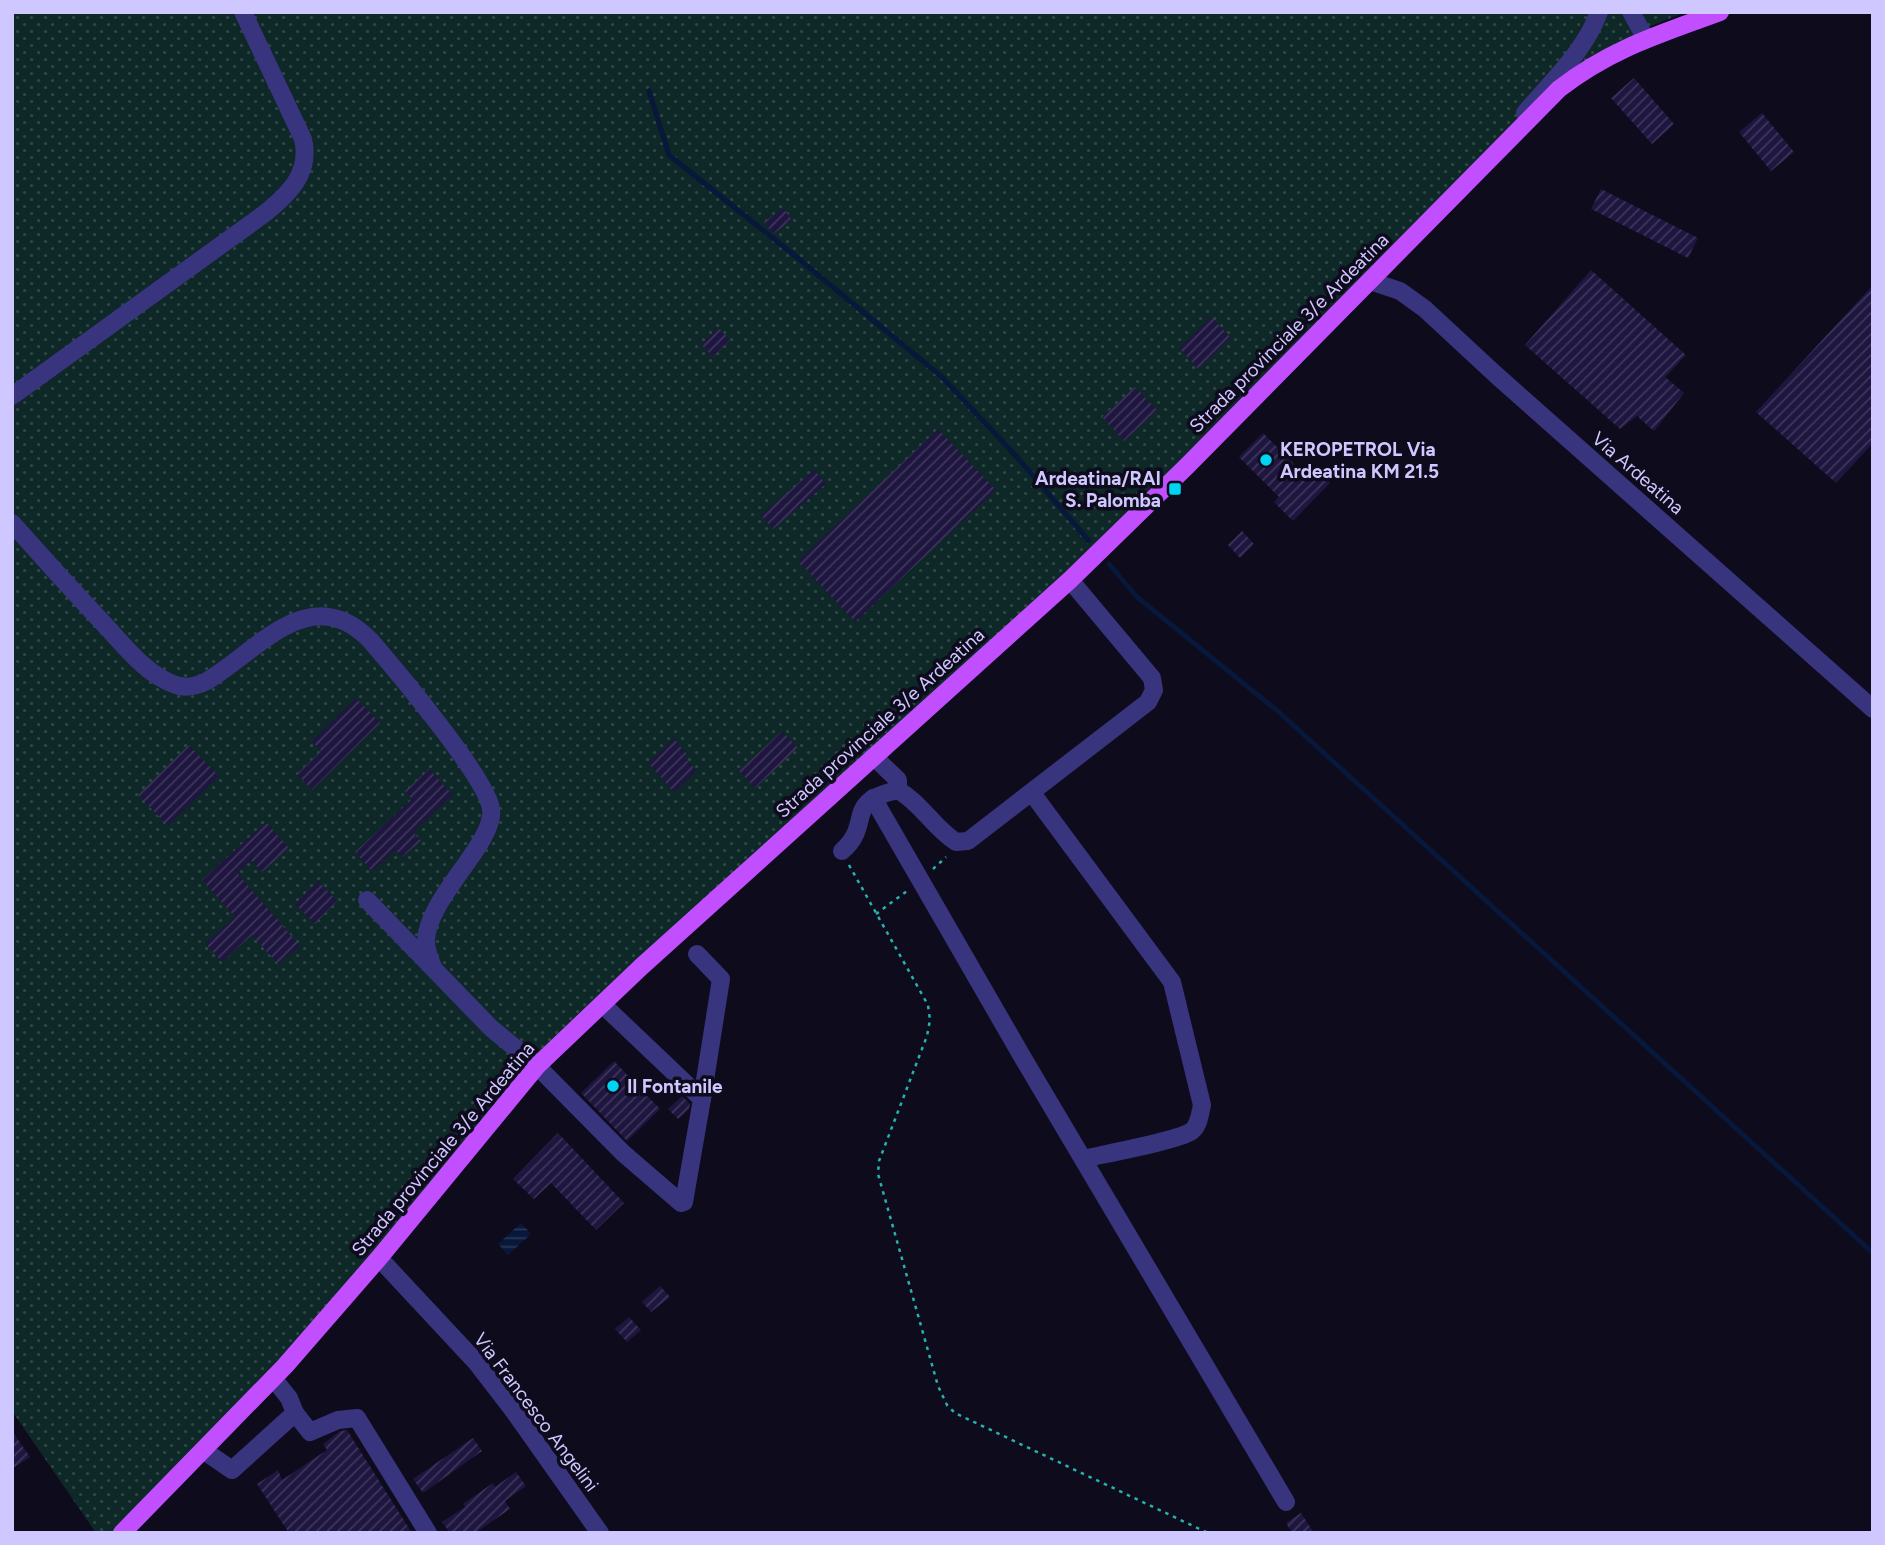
<svg xmlns="http://www.w3.org/2000/svg" width="1885" height="1545" font-family="Figtree,sans-serif">
	<defs>
		<pattern id="grass-dots" width="8" height="8" patternUnits="userSpaceOnUse" patternTransform="scale(1.75)"><rect width="8" height="8" fill="#0e2727"/><path d="M2 2h.1M6 6h.1" fill="none" stroke="#304547" stroke-width="1.8" stroke-linecap="round"/></pattern>
		<pattern id="water-rules" width="6" height="5" patternUnits="userSpaceOnUse" patternTransform="scale(1.75)"><rect width="6" height="5" fill="#07183a"/><path d="M0 2.5h6" fill="none" stroke="#2a3858"/></pattern>
		<pattern id="building-hatch" width="6" height="6" patternUnits="userSpaceOnUse" patternTransform="scale(1.75)"><rect width="6" height="6" fill="#1f163f"/><path d="M-1 1l2-2M0 6l6-6M5 7l2-2" fill="none" stroke="#3e365c"/></pattern>
	</defs>
	<rect width="100%" height="100%" fill="#0e0b1d"/>
	<!-- grass -->
	<polygon fill="url(#grass-dots)" points="12,12 1686,12 1641,30 1480,168 1070,580 602,1004 379,1258 122,1533 96,1533 12,1411"/>
	<!-- water -->
	<polygon fill="url(#water-rules)" points="521,1223 531,1234 508,1255 498,1244"/>
	<g fill="none" stroke-linecap="round" stroke-linejoin="round">
		<!-- stream -->
		<g stroke="#07183a" stroke-width="5">
			<polyline points="649,91 669,155 789,251 942,377 1016,456 1089,541"/>
			<polyline points="1109,564 1137,597 1280,713 1873,1253"/>
		</g>
	</g>
	<!-- building -->
	<g fill="url(#building-hatch)">
		<polygon points="1634,78 1674,124 1652,144 1611,98"/>
		<polygon points="1762,113 1794,152 1771,171 1739,132"/>
		<polygon points="1601,189 1698,238 1688,258 1591,209"/>
		<polygon points="783,208 792,220 773,234 764,222"/>
		<polygon points="1591,270 1686,355 1665,377 1684,393 1654,431 1637,416 1620,429 1525,345"/>
		<polygon points="1873,285 1873,443 1836,483 1756,412"/>
		<polygon points="1211,317 1231,338 1198,369 1179,348"/>
		<polygon points="719,328 730,340 713,357 701,344"/>
		<polygon points="1135,387 1157,410 1124,441 1102,417"/>
		<polygon points="938,429 996,490 855,622 798,561"/>
		<polygon points="1263,433 1303,473 1311,465 1330,483 1293,521 1274,502 1279,497 1239,457"/>
		<polygon points="814,470 826,484 773,529 761,515"/>
		<polygon points="1242,531 1254,544 1240,558 1228,545"/>
		<polygon points="356,698 380,723 312,790 297,774 321,751 312,741"/>
		<polygon points="782,731 798,748 755,788 739,771"/>
		<polygon points="674,739 687,754 684,757 697,771 674,792 648,763"/>
		<polygon points="189,745 219,776 168,826 138,795"/>
		<polygon points="429,769 453,795 413,832 421,841 402,857 396,850 372,871 355,852 412,799 405,791"/>
		<polygon points="266,822 289,848 262,872 251,860 237,873 300,946 278,964 252,935 222,962 205,943 235,917 202,880"/>
		<polygon points="318,881 337,901 315,924 295,904"/>
		<polygon points="614,1061 660,1109 627,1141 581,1093"/>
		<polygon points="682,1096 690,1104 689,1109 678,1119 668,1109"/>
		<polygon points="558,1133 624,1203 596,1230 551,1183 534,1199 513,1179"/>
		<polygon points="660,1286 670,1297 651,1312 642,1302"/>
		<polygon points="629,1317 641,1330 627,1342 615,1329"/>
		<polygon points="347,1430 412,1533 289,1533 257,1484 278,1470 282,1480 327,1450 323,1444 340,1431"/>
		<polygon points="12,1431 30,1457 12,1469"/>
		<polygon points="473,1438 482,1451 423,1493 413,1479"/>
		<polygon points="516,1472 526,1486 505,1501 510,1509 475,1533 450,1533 442,1522 465,1507 463,1504 493,1483 495,1487"/>
		<polygon points="1301,1513 1314,1533 1292,1533 1286,1523"/>
	</g>
	<g fill="none" stroke-linecap="round" stroke-linejoin="round">
		<!-- path -->
		<g stroke="#28b2ad" stroke-width="2.5" stroke-dasharray="3.5 5" stroke-linecap="butt">
			<polyline points="849,865 928,1005 930,1020 927,1036 879,1161 878,1174 938,1386 947,1405 955,1413 1208,1533"/>
			<polyline points="933,869 946,857"/>
			<polyline points="876,914 907,891"/>
		</g>
		<!-- minor -->
		<g stroke="#38347e" stroke-width="18">
			<polyline points="1631,12 1646,39"/>
			<path d="M1525 113C1551 82 1585 51 1599 12"/>
			<polyline points="1370,281 1400,291 1425,309 1495,374 1873,709"/>
			<path d="M12 396 264 214C289 194 311 173 303 139L243 12"/>
			<path d="M12 523C42 557 72 590 103 623 124 645 146 675 176 685 187 689 197 686 207 681 260 649 310 580 370 640 395 669 487 778 491 809 496 842 427 898 426 941 426 951 430 959 433 967"/>
			<polyline points="873,756 898,780 898,790"/>
			<path d="M1032 793 1172 982 1202 1105C1200 1114 1199 1125 1192 1131 1177 1141 1104 1154 1083 1159"/>
			<polyline points="873,798 1023,1058 1286,1502"/>
			<path d="M842 851C874 823 842 802 898 790 922 804 933 827 956 842L968 841 1148 702 1154 690 1152 678 1070 580"/>
			<polyline points="367,900 491,1028 537,1066 623,1153 681,1203 684,1202 702,1099 602,1004"/>
			<polyline points="697,954 721,979 702,1099"/>
			<polyline points="379,1258 476,1362 513,1410 600,1533"/>
			<polyline points="295,1413 310,1432 338,1420 357,1418 428,1533"/>
			<polyline points="203,1450 232,1470 295,1413 289,1398 273,1378"/>
		</g>
		<!-- major -->
		<path stroke="#c14eff" stroke-width="18" d="M122 1533 285 1366 379 1258 537 1066 641 967 1070 580 1187 466 1559 89C1610 49 1660 34 1720 12"/>
	</g>
	<!-- markers -->
	<g fill="#00d4f2" stroke="#0e0b1d" stroke-width="2.5">
		<circle cx="1266" cy="460" r="7"/>
		<rect x="1168" y="482" width="14" height="14" rx="3.5"/>
		<circle cx="613" cy="1086" r="7"/>
	</g>
	<g text-anchor="middle" dominant-baseline="central" stroke-width="7" stroke-linejoin="round" paint-order="stroke">
		<!-- street labels -->
		<g font-size="19" fill="#cfc7ff" stroke="#0e0b1d">
			<text transform="translate(1289 333) rotate(-45)">Strada provinciale 3/e Ardeatina</text>
			<text transform="translate(1638 473) rotate(41)">Via Ardeatina</text>
			<text transform="translate(880 723) rotate(-42)">Strada provinciale 3/e Ardeatina</text>
			<text transform="translate(443 1149) rotate(-50)">Strada provinciale 3/e Ardeatina</text>
			<text transform="translate(536 1412) rotate(53)">Via Francesco Angelini</text>
		</g>
		<!-- poi labels -->
		<g font-size="19" font-weight="bold" fill="#cfc7ff" stroke="#0e0b1d" text-anchor="start">
			<text x="1280" y="449">KEROPETROL Via<tspan x="1280" dy="22">Ardeatina KM 21.5</tspan></text>
			<text x="1161" y="478" text-anchor="end">Ardeatina/RAI<tspan x="1161" dy="22">S. Palomba</tspan></text>
			<text x="627" y="1086">Il Fontanile</text>
		</g>
	</g>
	<!-- border -->
	<rect width="1885" height="1545" fill="none" stroke="#cfc7ff" stroke-width="28"/>
</svg>
